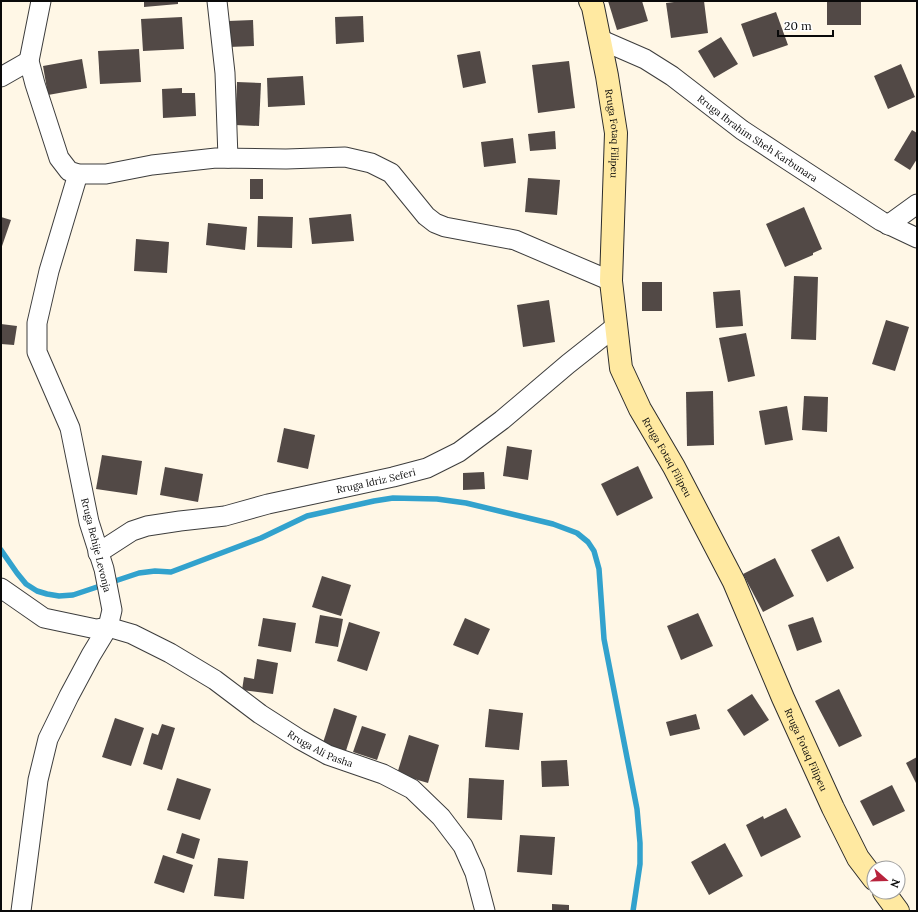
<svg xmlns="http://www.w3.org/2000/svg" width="918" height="912" font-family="Lora,serif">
	<rect width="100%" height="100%" fill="#fff7e6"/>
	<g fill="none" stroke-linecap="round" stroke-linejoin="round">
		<!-- stream -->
		<polyline stroke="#32a2cd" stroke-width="5.5" points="1,550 17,573 26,584 37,591 47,594 59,596 73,595 139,573 155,571 171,572 261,538 307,516 374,501 393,498 437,499 466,503 553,524 577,533 588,542 594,551 599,569 604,639 637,809 640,843 640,864 633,911"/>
	</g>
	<!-- building -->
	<g fill="#524946">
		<polygon points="144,1 178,1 178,4 144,7"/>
		<polygon points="608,1 642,1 648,21 617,30"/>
		<polygon points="682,1 704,1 708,33 671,38 666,3"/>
		<rect x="827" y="1" width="34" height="24"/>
		<polygon points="776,12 788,45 753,57 741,24"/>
		<polygon points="363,16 364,42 336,44 335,17"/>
		<polygon points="182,17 184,49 143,51 141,19"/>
		<polygon points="253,20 254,46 229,47 228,21"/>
		<polygon points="721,37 738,64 714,78 698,51"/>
		<polygon points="139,49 141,82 100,84 98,51"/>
		<polygon points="480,51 486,83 463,88 457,55"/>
		<polygon points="82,59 87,88 48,95 43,66"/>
		<polygon points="569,61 575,108 538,113 532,65"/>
		<polygon points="901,64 915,97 888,109 874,76"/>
		<polygon points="303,76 305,105 268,107 267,78"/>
		<polygon points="237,82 261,83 259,126 235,125"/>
		<polygon points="182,88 182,93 195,93 196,116 163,118 162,89"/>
		<polygon points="912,130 917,133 917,159 910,170 894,160"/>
		<polygon points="555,131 556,149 530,151 528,134"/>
		<polygon points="513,138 516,163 484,167 481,142"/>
		<polygon points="528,178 560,180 557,215 525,212"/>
		<rect x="250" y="179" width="13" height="20"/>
		<polygon points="804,207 822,249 813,253 813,255 785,267 766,224"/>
		<polygon points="351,214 354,241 312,244 309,218"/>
		<polygon points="258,216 293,217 292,248 257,247"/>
		<polygon points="1,217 11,220 1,249"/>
		<polygon points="208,223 247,227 245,250 206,245"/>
		<polygon points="136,239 169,242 167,273 134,271"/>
		<polygon points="794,276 818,277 816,340 791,339"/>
		<rect x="642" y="282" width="20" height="29"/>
		<polygon points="740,290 743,326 716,328 713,292"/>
		<polygon points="549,300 555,342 523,347 517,305"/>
		<polygon points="886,320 909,327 895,371 872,364"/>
		<polygon points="1,324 17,326 14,345 1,344"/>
		<polygon points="746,333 755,376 728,382 719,338"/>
		<polygon points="713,391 714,445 687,446 686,392"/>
		<polygon points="804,396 828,397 827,432 802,430"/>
		<polygon points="787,406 793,440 765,445 759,411"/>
		<polygon points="284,428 315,435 308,469 277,462"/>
		<polygon points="507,446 532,450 528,480 503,476"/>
		<polygon points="102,455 142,461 137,495 96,489"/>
		<polygon points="638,466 653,498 617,516 601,484"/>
		<polygon points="165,467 203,474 198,502 160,495"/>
		<polygon points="484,472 485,489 463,490 463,473"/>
		<polygon points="839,536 854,568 827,582 811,550"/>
		<polygon points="775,558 794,596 763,612 743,574"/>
		<polygon points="322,576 351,585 341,616 312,607"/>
		<polygon points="698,613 713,646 681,660 667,626"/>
		<polygon points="320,615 343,619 338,647 315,643"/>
		<polygon points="813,617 822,642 797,651 788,625"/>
		<polygon points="263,618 296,623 291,652 258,646"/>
		<polygon points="465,618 490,629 478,655 453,645"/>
		<polygon points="349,622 380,632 367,671 337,661"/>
		<polygon points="257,659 278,663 273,694 242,690 244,677 254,679"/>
		<polygon points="839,689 862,736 839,747 815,701"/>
		<polygon points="752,694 769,720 744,736 727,710"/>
		<polygon points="334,708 357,716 345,754 322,746"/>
		<polygon points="489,709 523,713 519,750 485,747"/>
		<polygon points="696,714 700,729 670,736 666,722"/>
		<polygon points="115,718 144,728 131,766 102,757"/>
		<polygon points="162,724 175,728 162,770 143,764 152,733 158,735"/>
		<polygon points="362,726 386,734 377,760 353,752"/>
		<polygon points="409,735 439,745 428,783 397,774"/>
		<polygon points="917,757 917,785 906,763"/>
		<polygon points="567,760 569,786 542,787 541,761"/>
		<polygon points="177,778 211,789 200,820 167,810"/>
		<polygon points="469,778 504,780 502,820 467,818"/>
		<polygon points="892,785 905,811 873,826 860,801"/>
		<polygon points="786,808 801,837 761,857 746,825 763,816 764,819"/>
		<polygon points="182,833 200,839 194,859 176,853"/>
		<polygon points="520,835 555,837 552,875 517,872"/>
		<polygon points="725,843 743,876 709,895 691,862"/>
		<polygon points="163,855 193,865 184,893 154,883"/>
		<polygon points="218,858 248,861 244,899 214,896"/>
		<polygon points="552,904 569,905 569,911 552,911"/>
	</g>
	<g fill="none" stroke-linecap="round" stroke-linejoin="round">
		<defs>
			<g id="minor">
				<polyline points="41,1 29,61 35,84 59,158 69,171 78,174 106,174 152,165 216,158 286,159 345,157 371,163 391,173 426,216 435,223 445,227 515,240 611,281"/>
				<polyline points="217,1 225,73 228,158"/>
				<path id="s1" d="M599 39 645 59 672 76 742 130 783 157 881 221 917 238"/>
				<polyline points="1,77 29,61"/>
				<polyline points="888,225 917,204"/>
				<path id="s2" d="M98 553 132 531 147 526 180 521 225 516 268 504 393 477 427 468 459 452 502 420 568 364 616 326"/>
				<path id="s3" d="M1 588 44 618 96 629 108 627 132 634 170 653 215 680 260 714 299 739 328 755 383 774 412 789 441 817 463 846 475 873 485 911"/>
				<polyline points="21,911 38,780 48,739 69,696 91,655 108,627 112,610 104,569 89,522 70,428 37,352 37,323 49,271 78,174"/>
			</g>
			<g id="secondary">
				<path id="s4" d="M590 1 593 7 607 76 616 133 611 281 621 368 640 409 674 467 734 582 783 698 833 808 858 858 874 879"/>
				<polyline points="884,892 898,911"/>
			</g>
		</defs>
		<!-- minor casing -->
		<use href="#minor" stroke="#3d3d3d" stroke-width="21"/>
		<!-- secondary casing -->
		<use href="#secondary" stroke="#2c2c2c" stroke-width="24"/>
		<!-- minor -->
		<use href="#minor" stroke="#fff" stroke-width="19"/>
		<!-- secondary -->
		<use href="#secondary" stroke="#ffe9a1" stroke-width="22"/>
	</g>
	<g text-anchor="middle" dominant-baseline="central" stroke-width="4" stroke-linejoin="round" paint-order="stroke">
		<!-- street labels -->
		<g font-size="10" fill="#0a0a0a" stroke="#fff">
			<text stroke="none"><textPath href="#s4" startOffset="135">Rruga Fotaq Filipeu</textPath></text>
			<text stroke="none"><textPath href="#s1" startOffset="188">Rruga Ibrahim Sheh Karbunara</textPath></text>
			<text stroke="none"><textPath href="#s4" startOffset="471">Rruga Fotaq Filipeu</textPath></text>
			<text stroke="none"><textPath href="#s2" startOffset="290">Rruga Idriz Seferi</textPath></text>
			<text transform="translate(96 545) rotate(76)">Rruga Behije Levonja</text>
			<text stroke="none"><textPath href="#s3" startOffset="364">Rruga Ali Pasha</textPath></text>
			<text stroke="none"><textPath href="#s4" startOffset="795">Rruga Fotaq Filipeu</textPath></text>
		</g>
	</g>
	<!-- border -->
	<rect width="918" height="912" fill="none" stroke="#0a0a0a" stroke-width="4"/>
	<!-- north arrow -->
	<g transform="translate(886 880) rotate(110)"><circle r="19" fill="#ffffff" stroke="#9d9d9d"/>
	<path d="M0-3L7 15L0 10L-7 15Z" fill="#b8233d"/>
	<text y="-6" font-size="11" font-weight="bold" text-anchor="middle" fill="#0a0a0a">N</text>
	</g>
	<!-- scale -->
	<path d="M778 30v6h55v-6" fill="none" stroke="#0a0a0a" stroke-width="2"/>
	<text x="784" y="30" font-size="12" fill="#0a0a0a" stroke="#ffffff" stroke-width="3" paint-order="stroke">20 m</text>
</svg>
